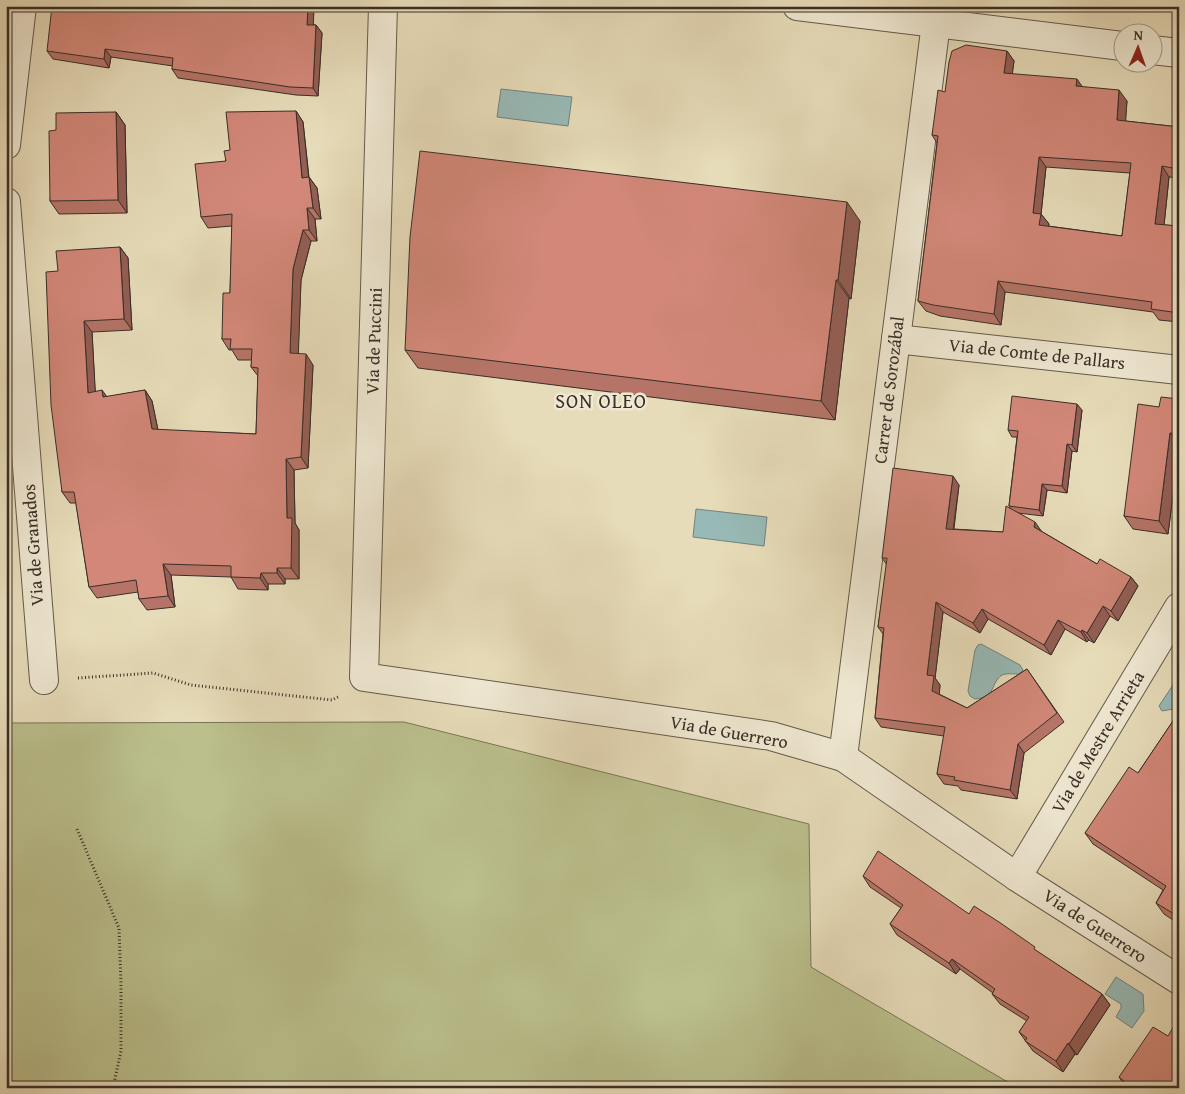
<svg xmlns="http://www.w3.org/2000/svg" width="1185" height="1094" font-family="'Gentium Book Plus',serif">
<rect width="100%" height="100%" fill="#e7dcb9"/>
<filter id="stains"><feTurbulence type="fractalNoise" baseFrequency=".004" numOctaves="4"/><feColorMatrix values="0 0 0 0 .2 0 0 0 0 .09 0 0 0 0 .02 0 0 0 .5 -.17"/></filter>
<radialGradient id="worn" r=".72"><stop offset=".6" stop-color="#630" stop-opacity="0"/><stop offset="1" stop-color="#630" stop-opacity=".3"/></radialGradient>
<polygon fill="#babf8c" stroke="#7a765a" points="404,722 809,824 811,967 1018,1088 6,1088 6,723"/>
<g fill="#98bab7" stroke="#72827e">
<polygon points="501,89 572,97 568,126 497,117"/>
<polygon points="696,509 767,517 764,546 693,537"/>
<path d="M 981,644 L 1020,665 L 1023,670 L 1019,674 C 1013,674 1006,673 1002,675 C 990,683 997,697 975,699 L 970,696 L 968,691 L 975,650 L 978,645 Z"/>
<polygon points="1179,676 1179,708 1162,711 1159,706"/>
<polygon points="1116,977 1143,994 1144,1011 1132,1028 1116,1017 1121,1008 1121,1004 1105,994"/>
</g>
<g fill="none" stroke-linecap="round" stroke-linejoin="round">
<defs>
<g id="street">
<polyline points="383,6 364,677 771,736 843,757 1017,877 1179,980"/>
<polyline points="797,6 1122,46"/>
<polyline points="1152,50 1179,53"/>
<polyline points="6,145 22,6"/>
<polyline points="6,202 44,680"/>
<polyline points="896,339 1179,370"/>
<polyline points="843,757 936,23"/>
<polyline points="1017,877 1179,607"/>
</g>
</defs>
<use href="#street" stroke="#655a4c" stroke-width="30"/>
<g stroke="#3a2e28" stroke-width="3" stroke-dasharray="1 2.5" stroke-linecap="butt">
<polyline points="78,678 153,673 191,685 332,700 338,697"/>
<polyline points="77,829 119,928 121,984 121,1051 113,1088"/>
</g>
<use href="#street" stroke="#efe8d2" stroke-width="28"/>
</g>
<g fill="#b57467" stroke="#3a2e28" fill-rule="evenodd">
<polygon points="314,7 313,25 316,25 322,33 318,96 296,95 178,78 172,69 173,66 111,57 109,68 53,59 47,51"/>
<path d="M 1007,51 L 1014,61 L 1012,74 L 1082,87 L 1127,101 L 1125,121 L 1179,127 L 1179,178 L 1169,177 L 1164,225 L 1179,226 L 1179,322 L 1159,320 L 1153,312 L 1005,292 L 1001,325 L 940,316 L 926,311 L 918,301 L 937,143 L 932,135 L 945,92 ZM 1046,167 L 1130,173 L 1122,236 L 1048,226 L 1049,224 L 1041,214 Z"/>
<polygon points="296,111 303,122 309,177 317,188 321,219 315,219 317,241 311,241 301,280 298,353 313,365 308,468 294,470 295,523 299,530 299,579 285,579 285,584 268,584 268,590 238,589 231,577 171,575 175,607 147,610 139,599 138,592 97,598 89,587 76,503 70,503 62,492 58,271 120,247 128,258 132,330 92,332 95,391 107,397 145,390 152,401 158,430 256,434 258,376 251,367 252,360 238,360 232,350 229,350 222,339 230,293 232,226 208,228 201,217 230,150"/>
<polygon points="116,112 125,125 127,213 59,214 50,201 56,130"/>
<polygon points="860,221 851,299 849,298 835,420 418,368 405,350"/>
<polygon points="1179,399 1179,448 1168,534 1133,529 1124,516 1159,407"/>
<polygon points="1082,410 1077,452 1072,451 1067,493 1047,490 1043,516 1018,513 1041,531 1097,564 1131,577 1138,586 1118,621 1110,616 1094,643 1089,640 1087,642 1065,629 1051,655 988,619 980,633 943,612 935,678 940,685 939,694 967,708 1027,669 1064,722 1024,753 1017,799 961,790 958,786 944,784 937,774 944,736 881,727 875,718 883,634 878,627 887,565 882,558 959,485 954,529 1003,532 1011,509 1009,506 1017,437 1012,437 1008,430"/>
<polygon points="1179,712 1179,924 1164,914 1156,903 1163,890 1093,844 1085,833 1138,773"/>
<polygon points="863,876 969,914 1038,952 1102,994 1110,1005 1077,1055 1075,1054 1063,1072 1033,1051 1019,1032 1027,1021 1000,1004 992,994 993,993 960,969 956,974 897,935 890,924 901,908 870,887"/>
<polygon points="1168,1036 1179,1088 1126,1088 1119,1077"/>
</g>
<g fill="#935e54" stroke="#3a2e28">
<polygon points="308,6 314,6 314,7 313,33 307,25"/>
<polygon points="316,25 322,33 318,96 313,88"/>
<polygon points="105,49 111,57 109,68 104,59"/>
<polygon points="1007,51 1014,61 1011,84 1004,73"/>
<polygon points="1077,79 1084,89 1076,86"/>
<polygon points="1119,90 1127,101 1125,131 1117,120"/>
<polygon points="296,111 303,122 310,190 302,178"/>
<polygon points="116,112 125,125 127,213 118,200"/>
<polygon points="1039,157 1046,167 1041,214 1049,224 1047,236 1039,225 1033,213"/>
<polygon points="1162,166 1169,177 1163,235 1155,224"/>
<polygon points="309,177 317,188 321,219 313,208"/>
<polygon points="847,202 860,221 851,299 838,280"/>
<polygon points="307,208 315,219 317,241 309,230"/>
<polygon points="303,230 311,241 301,280 298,364 290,353 293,269"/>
<polygon points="120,247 128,258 132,330 124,319"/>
<polygon points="836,280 849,298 835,420 821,401"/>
<polygon points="998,281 1005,292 1001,325 994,314"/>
<polygon points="84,321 92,332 96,404 88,393"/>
<polygon points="306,354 313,365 308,468 301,457"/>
<polygon points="102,390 110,401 103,397"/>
<polygon points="145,390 152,401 160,440 152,429"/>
<polygon points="1077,404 1082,410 1077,452 1072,445"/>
<polygon points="1170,433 1179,445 1179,448 1168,534 1159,521"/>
<polygon points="1067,444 1072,451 1067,493 1062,486"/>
<polygon points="286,459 294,470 295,523 299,530 299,579 291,568 287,518"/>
<polygon points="953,476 959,485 952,538 946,529"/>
<polygon points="1042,484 1047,490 1043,516 1039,510"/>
<polygon points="1035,522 1042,532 1034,527"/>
<polygon points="163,564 171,575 175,607 168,596"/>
<polygon points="277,568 285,579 285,584 277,573"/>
<polygon points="261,573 268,584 268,590 260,578"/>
<polygon points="1131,577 1138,586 1118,621 1111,611"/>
<polygon points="936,602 943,612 935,678 940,685 939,700 932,691 927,675"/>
<polygon points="1103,606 1110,616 1094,643 1087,633"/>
<polygon points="982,609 988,619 980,633 973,623"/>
<polygon points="1058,620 1065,629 1051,655 1044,645"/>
<polygon points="1082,630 1089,640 1087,642 1081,632"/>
<polygon points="1018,744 1024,753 1017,799 1010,790"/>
<polygon points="952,959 960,969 956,974 949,963"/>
<polygon points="1102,994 1110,1005 1077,1055 1069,1044"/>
<polygon points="1068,1043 1075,1054 1063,1072 1056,1061"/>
</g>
<g fill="#d28778" stroke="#3a2e28" fill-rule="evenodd">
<polygon points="52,6 308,6 307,25 316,25 313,88 290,87 172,69 173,58 105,49 104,59 47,51"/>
<path d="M 966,45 L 1007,51 L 1004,73 L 1077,79 L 1076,86 L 1119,90 L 1117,120 L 1179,127 L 1179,165 L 1178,169 L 1162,166 L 1155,224 L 1179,226 L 1179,313 L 1151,309 L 1152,302 L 998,281 L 994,314 L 933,305 L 918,301 L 938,136 L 932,135 L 938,90 L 945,92 L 949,62 L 952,51 ZM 1039,157 L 1131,163 L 1122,236 L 1039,225 L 1041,214 L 1033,213 Z"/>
<polygon points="296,111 302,178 309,177 313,208 307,208 309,230 303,230 293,269 290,353 306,354 301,457 286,459 287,518 292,518 291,568 277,568 277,573 261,573 260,578 231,577 231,566 163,564 168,596 139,599 136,580 89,587 74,492 62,492 51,405 46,272 58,271 56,251 120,247 124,319 84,321 88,393 102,390 103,397 145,390 152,429 256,434 258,368 251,367 252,349 230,349 231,339 222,339 223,293 230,293 232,214 201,217 195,164 226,161 224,151 230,150 226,112"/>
<polygon points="116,112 118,200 50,201 49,131 56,130 56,113"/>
<polygon points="420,151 847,202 838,280 836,280 821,401 405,350 410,237"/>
<polygon points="1012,396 1077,404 1072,445 1067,444 1062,486 1042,484 1039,510 1009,506 1018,431 1008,430"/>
<polygon points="1161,397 1179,399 1179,434 1170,433 1159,521 1124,516 1138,404 1159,407"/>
<polygon points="893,468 953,476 946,529 1003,532 1006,506 1035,522 1034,527 1097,564 1100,559 1131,577 1111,611 1103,606 1087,633 1082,630 1081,632 1058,620 1044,645 982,609 973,623 936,602 927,675 934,676 932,691 967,708 1027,669 1057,713 1018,744 1010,790 954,780 955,777 937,774 945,727 875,718 884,628 878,627 887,558 882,558"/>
<polygon points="1179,712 1179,917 1156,903 1166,886 1085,833 1129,767 1138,773"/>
<polygon points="878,851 969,914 974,906 999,922 1035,947 1034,949 1102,994 1069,1044 1068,1043 1056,1061 1025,1041 1027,1038 1019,1032 1029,1017 992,994 995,989 952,959 949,963 890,924 903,905 863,876"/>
<polygon points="1174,1026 1179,1029 1179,1080 1176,1084 1179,1085 1179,1088 1130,1088 1123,1083 1124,1081 1119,1077 1153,1027 1168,1036"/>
</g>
<g text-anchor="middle" stroke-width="5" stroke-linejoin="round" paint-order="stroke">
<g font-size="18" fill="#3a2e28" stroke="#efe8d2">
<text transform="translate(374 341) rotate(-88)" y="6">Via de Puccini</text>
<text transform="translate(1037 354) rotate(6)" y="6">Via de Comte de Pallars</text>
<text transform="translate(889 390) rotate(-83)" y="6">Carrer de Sorozábal</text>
<text transform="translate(33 545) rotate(-94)" y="6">Via de Granados</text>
<text transform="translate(729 732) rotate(10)" y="6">Via de Guerrero</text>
<text transform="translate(1098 742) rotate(-59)" y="6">Via de Mestre Arrieta</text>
<text transform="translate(1095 926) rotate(33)" y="6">Via de Guerrero</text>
</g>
<g font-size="20" letter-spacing="1" fill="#3a2e28" stroke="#efe8d2">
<text x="601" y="408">SON OLEO</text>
</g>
</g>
<rect width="1185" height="1094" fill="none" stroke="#e7dcb9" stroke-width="25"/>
<rect x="8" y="8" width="1170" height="1079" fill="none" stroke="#3a2e28" stroke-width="2.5"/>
<rect x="12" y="12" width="1160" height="1069" fill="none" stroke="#3a2e28"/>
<g transform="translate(1138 48) rotate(2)"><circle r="24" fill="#efe8d2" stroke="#a79e8e"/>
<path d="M0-4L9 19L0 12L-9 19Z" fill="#8f2418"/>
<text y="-8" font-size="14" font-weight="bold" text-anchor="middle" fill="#3a2e28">N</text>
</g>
<rect width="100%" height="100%" filter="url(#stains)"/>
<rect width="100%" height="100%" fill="url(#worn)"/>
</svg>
